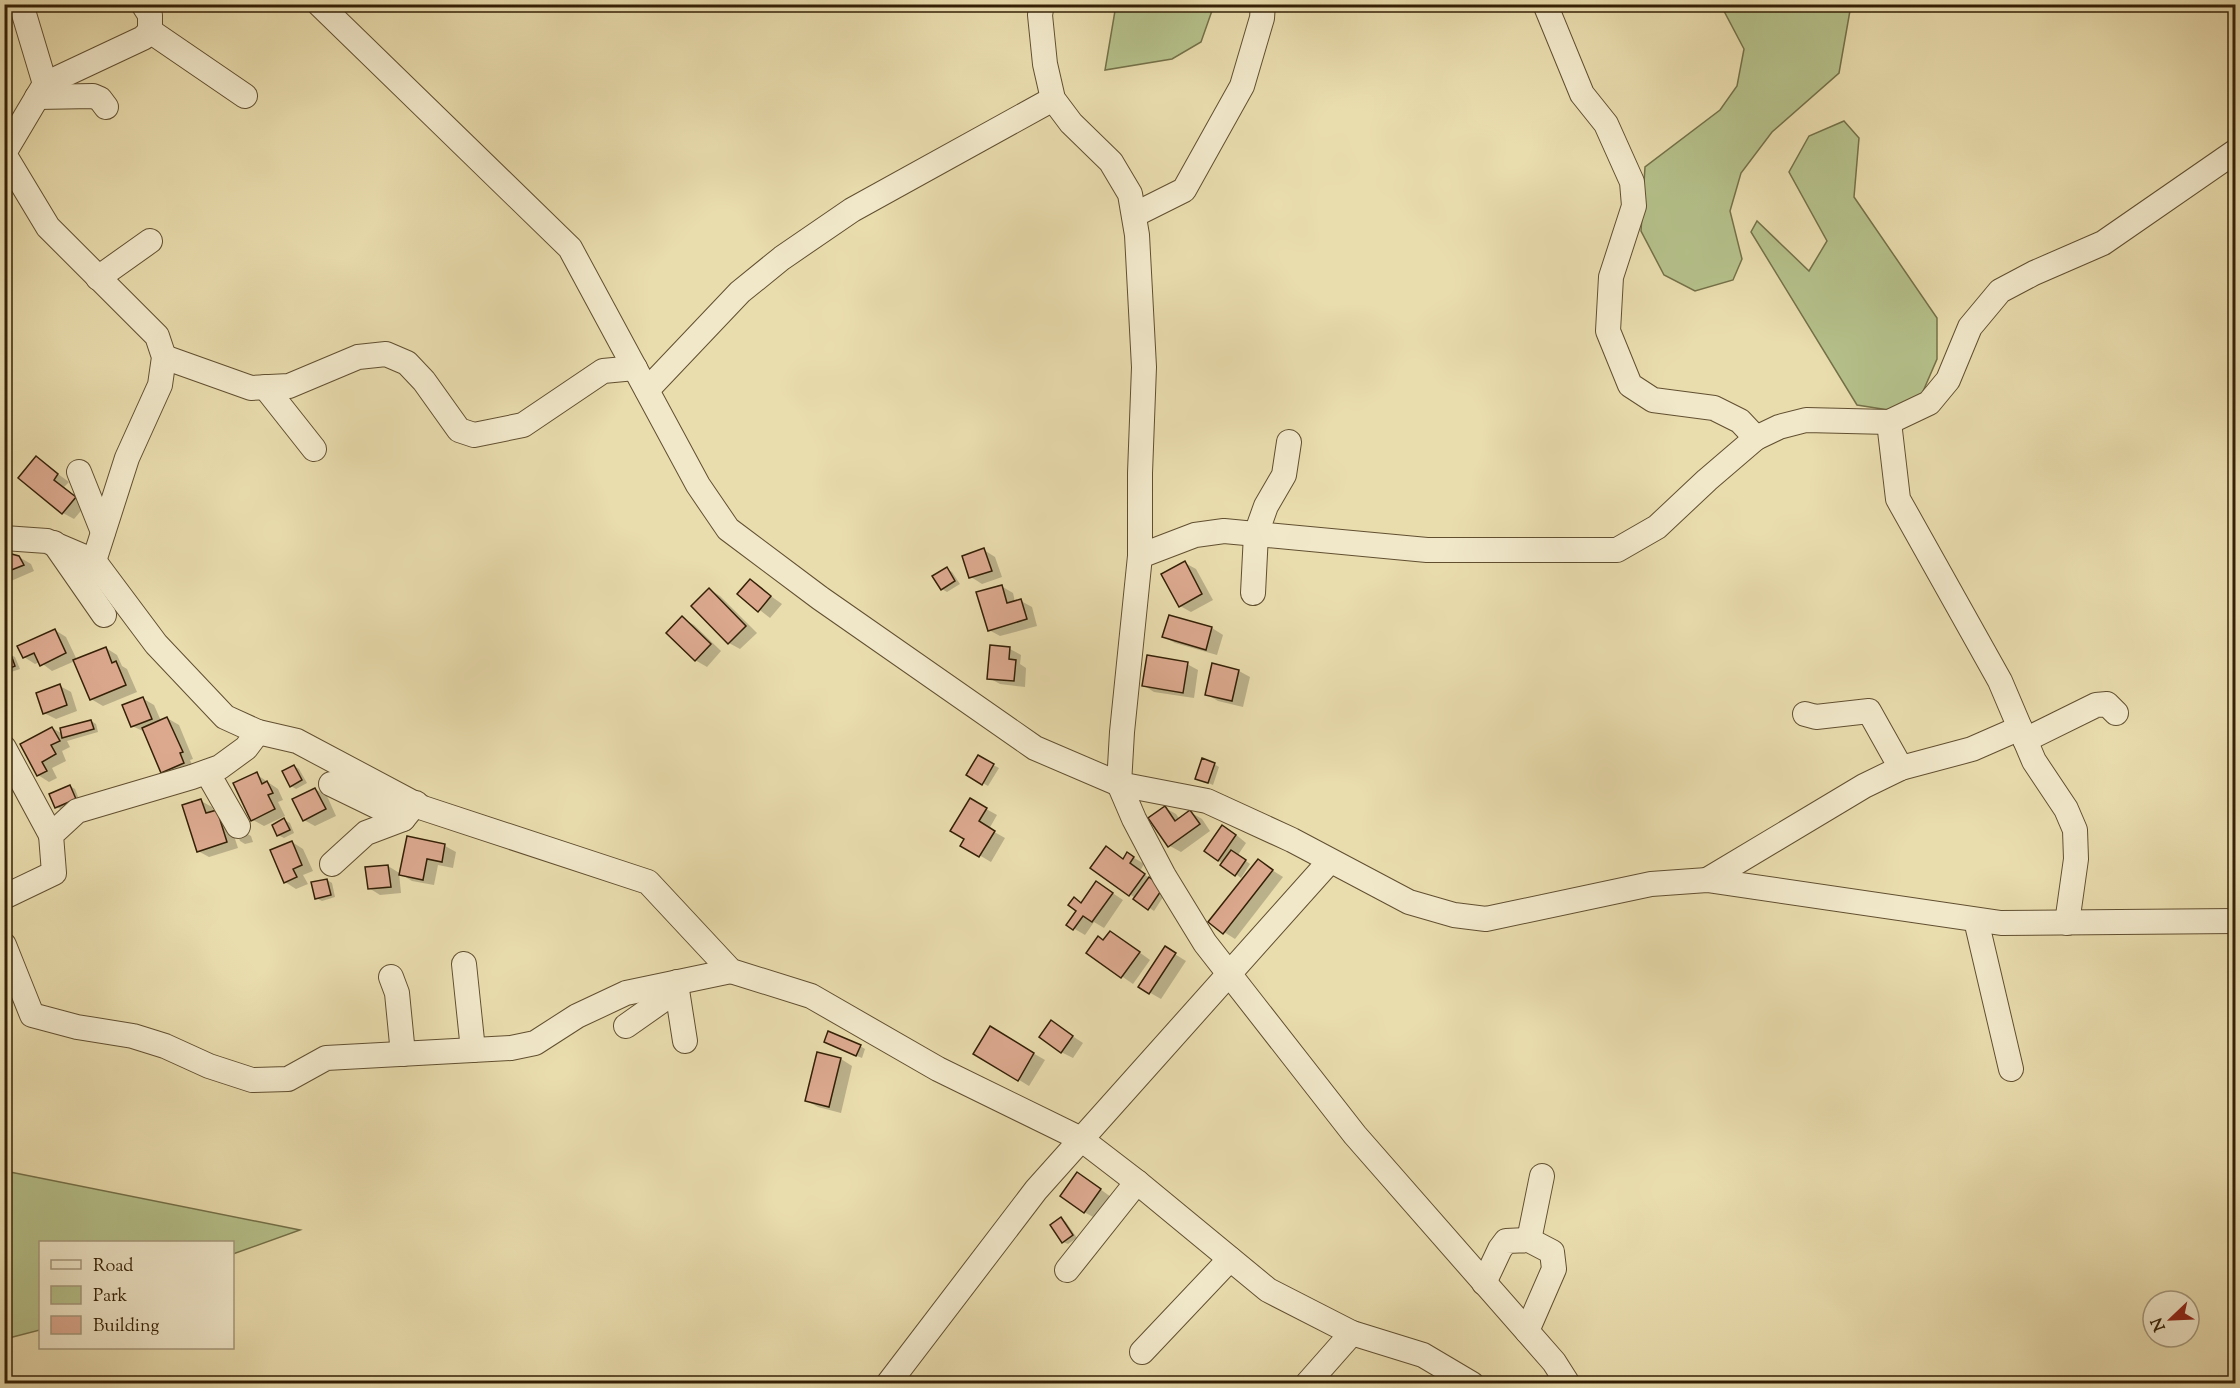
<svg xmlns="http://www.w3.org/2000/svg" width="2240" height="1388" font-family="'Sorts Mill Goudy',serif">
<rect width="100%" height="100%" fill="#e9dcad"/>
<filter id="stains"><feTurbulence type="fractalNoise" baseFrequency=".00333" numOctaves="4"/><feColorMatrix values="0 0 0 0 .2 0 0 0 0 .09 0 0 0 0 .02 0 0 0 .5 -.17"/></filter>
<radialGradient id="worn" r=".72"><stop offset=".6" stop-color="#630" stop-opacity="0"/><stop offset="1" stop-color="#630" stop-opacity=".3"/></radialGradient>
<g fill="#b5c08a" stroke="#747048" stroke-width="1.5">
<polygon points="1116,5 1116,4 1214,5 1201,42 1172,59 1105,70"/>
<polygon points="1729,5 1851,5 1839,73 1772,132 1741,173 1730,211 1742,259 1733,280 1695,291 1664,275 1641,231 1645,167 1720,110 1737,86 1744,49 1724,11"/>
<polygon points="1844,121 1859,138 1854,197 1937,318 1937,359 1921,396 1895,411 1857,405 1751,232 1757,221 1809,271 1827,241 1789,172 1809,136"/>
<polygon points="5,1171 300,1230 233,1254 232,1242 40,1242 40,1330 5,1339"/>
</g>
<g fill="#0003">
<polygon points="36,458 69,482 64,487 86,505 74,519 63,513 20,478"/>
<polygon points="984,550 995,557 1002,577 982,584 971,577"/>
<polygon points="4,554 19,557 31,564 34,571 4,584"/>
<polygon points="1185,563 1196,569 1213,600 1191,612 1180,606"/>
<polygon points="947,569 952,572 960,584 947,592 942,589 934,577"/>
<polygon points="750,581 782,604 770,618 739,594"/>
<polygon points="1001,586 1013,593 1015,602 1021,601 1032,607 1037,626 1000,636 989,630"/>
<polygon points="709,589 720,596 757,633 740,649 729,643"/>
<polygon points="682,618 694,625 721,651 707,667 695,660"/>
<polygon points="1212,628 1223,635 1217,655 1175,643 1164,637"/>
<polygon points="55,630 66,637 77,660 106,648 117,655 122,666 127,669 137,692 103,706 91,699 75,661 52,671 40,662 35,664 24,657"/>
<polygon points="1010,649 1021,655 1020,664 1026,668 1025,687 1000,684 989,678"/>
<polygon points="9,654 15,657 20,669 11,672 4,666 4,656"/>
<polygon points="1187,664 1198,670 1194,698 1154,692 1143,685"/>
<polygon points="1239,671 1250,677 1243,707 1218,701 1206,694"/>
<polygon points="60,686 71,692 77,711 56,719 44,713"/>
<polygon points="142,698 154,705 161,721 167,718 179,725 193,759 190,760 194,769 173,778 162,771 145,732 132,726"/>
<polygon points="91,721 96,724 98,732 67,741 70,747 62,751 66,761 52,768 57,778 49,782 38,775 22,744 52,728 63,734"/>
<polygon points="978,757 999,768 988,786 968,774"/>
<polygon points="1214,764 1219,767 1213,785 1197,778"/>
<polygon points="294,766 299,769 307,783 296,789 291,786"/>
<polygon points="256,774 278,789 283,800 278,802 285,816 264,826 253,820"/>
<polygon points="70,786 75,789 80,802 62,810 57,807"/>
<polygon points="315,789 327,796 336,816 315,826 304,820"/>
<polygon points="970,800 997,815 989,829 1005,838 991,862 962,845 966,839"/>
<polygon points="201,801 212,807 214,812 228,818 238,848 209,857 198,851"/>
<polygon points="1165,808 1176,814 1180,820 1190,812 1202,819 1210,831 1181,852 1170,846"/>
<polygon points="284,820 290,823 294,833 284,838 278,835"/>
<polygon points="246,833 251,836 253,842 245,844 240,841 238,836"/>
<polygon points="1234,833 1246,843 1238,855 1250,864 1241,878 1206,851"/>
<polygon points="408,838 445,846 456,852 453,868 438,865 434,885 412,881 399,873 401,893 380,895 369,888 388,866 401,874"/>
<polygon points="292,842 303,849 313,871 303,875 308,884 296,889 285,882"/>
<polygon points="1128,854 1144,864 1140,871 1167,891 1154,911 1092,868 1117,855 1124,860"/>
<polygon points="1258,861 1283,877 1235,939 1224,932"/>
<polygon points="327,880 332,883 335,897 322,901 316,898"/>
<polygon points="1108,890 1123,900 1104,928 1094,922 1085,935 1068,925 1082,904"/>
<polygon points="1121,939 1150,960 1133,984 1088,953 1104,942"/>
<polygon points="1165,948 1186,961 1161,999 1140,987"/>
<polygon points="1051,1022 1083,1043 1073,1058 1061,1052"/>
<polygon points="990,1028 1045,1060 1029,1086 975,1053"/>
<polygon points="830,1045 860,1046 865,1049 862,1058"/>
<polygon points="819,1054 841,1059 852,1066 841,1113 818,1107 807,1101"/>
<polygon points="1089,1181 1111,1197 1095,1218 1084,1212"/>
<polygon points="1061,1219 1066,1222 1077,1238 1068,1244 1063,1242"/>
</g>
<g fill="#dca98f" stroke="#342006" stroke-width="1.5">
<polygon points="36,456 58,474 54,480 76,497 62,514 18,478"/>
<polygon points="984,548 992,571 969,578 962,556"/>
<polygon points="4,552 19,556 24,565 4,573"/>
<polygon points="1185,561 1202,594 1179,607 1161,574"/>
<polygon points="947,567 955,581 941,590 932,576"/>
<polygon points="750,579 771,596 758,612 737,594"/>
<polygon points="1002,585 1007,603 1021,599 1027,619 988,631 976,592"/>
<polygon points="709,588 746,626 728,644 691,606"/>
<polygon points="1169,615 1212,627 1206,650 1162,637"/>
<polygon points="682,616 711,644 695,661 666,633"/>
<polygon points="55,629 66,653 40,666 34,653 23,658 17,646"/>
<polygon points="990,645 1010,647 1009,659 1016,660 1014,681 987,679"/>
<polygon points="106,647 112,663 116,661 126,685 90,700 73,660"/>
<polygon points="10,652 15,666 5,670 4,654"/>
<polygon points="1147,655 1188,662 1183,693 1142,686"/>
<polygon points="1212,663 1239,670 1232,701 1205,695"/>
<polygon points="60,684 67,705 43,714 36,693"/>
<polygon points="143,697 152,719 131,727 122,705"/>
<polygon points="167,717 183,752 180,753 184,763 161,773 142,728"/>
<polygon points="91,720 94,729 62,738 60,728"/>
<polygon points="52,727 60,741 51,745 56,754 42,762 47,771 37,776 20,744"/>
<polygon points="978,755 994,764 982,785 966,775"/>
<polygon points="1202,758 1215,763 1208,783 1195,779"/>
<polygon points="294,765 302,780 290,787 282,771"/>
<polygon points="257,772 262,784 267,781 273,793 268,795 275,809 251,821 233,783"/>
<polygon points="70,785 76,799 55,808 49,794"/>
<polygon points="315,788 326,809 303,821 292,799"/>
<polygon points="970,798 987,808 979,821 995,831 979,857 960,846 964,839 950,831"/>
<polygon points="201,799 206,813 217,810 227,842 197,852 182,805"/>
<polygon points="1165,806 1175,821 1190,810 1200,824 1168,847 1148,818"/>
<polygon points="284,818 290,830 277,836 272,825"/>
<polygon points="1222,825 1236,835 1218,861 1204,851"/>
<polygon points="407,836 445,844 442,862 427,859 423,880 399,875"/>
<polygon points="292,841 302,865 293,869 297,877 284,883 270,850"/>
<polygon points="1106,846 1123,859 1127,852 1134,857 1130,863 1145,874 1129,896 1090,868"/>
<polygon points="1231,850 1246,860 1235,876 1220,865"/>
<polygon points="1258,859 1273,870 1223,934 1208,922"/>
<polygon points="388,865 391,887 368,889 365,867"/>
<polygon points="1149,877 1163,888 1148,910 1133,899"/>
<polygon points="327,879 331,895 315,899 311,882"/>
<polygon points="1096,881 1113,893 1092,922 1083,916 1073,930 1066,925 1076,911 1068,905 1074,897 1081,903"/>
<polygon points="1110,931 1140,952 1121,978 1086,953 1098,936 1103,940"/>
<polygon points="1165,946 1176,953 1149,994 1138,987"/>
<polygon points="1051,1020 1073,1036 1061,1053 1039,1037"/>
<polygon points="990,1026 1034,1053 1018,1081 973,1054"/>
<polygon points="828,1031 861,1045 856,1056 824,1042"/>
<polygon points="817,1052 841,1058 829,1107 805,1101"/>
<polygon points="1077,1172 1101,1189 1084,1213 1060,1196"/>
<polygon points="1061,1217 1073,1235 1062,1243 1050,1225"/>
</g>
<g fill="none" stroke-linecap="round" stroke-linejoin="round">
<defs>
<g id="minor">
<polyline points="319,4 570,248 698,485 728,529 820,598 1035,748 1119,784 1207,801 1292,840 1409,902 1454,915 1486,919 1651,884 1707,880 2001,923 2236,921"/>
<polyline points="1042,4 1040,15 1045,64 1053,99 1071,123 1111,162 1130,194 1137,235 1144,367 1140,473 1140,556 1122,732 1119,784 1134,819 1164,876 1205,943 1355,1135 1554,1362 1568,1384"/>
<polyline points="1545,4 1582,94 1606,124 1632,182 1634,206 1611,277 1608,331 1630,385 1653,400 1714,408 1740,421 1756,438"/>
<polyline points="150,31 245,96"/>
<polyline points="45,84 143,38 150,31 150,15 143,4"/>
<polyline points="37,97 93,96 100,99 106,107"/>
<polyline points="4,153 45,84 21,4"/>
<polyline points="4,154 48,227 157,336 164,357 160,385 127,458 94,561"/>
<polyline points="1134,215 1184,190 1242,86 1262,18 1263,4"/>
<polyline points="98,278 150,241"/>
<polyline points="164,357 251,388 289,386 358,357 386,354 407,363 424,381 459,430 474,435 523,425 603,371 635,368"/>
<polyline points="265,387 314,449"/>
<polyline points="647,390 740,292 782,258 852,210 1053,99"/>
<polyline points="1889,422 1898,499 2000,681 2034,761 2066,809 2075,830 2076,859 2067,923"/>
<polyline points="79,472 103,532"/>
<polyline points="4,538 47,541 94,561 156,644 225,717 258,732 297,741 423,808 648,882 731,971 811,996 938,1069 1081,1139 1137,1182 1268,1290 1352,1333 1423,1355 1472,1384"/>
<polyline points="54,543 104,615"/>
<polyline points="1140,556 1195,535 1224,531 1427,550 1617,550 1657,527 1707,480 1756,438 1779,427 1806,420 1889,422 1929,403 1948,380 1970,327 2000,291 2034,273 2103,243 2236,151"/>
<polyline points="1253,593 1256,534 1266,506 1284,475 1289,442"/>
<polyline points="1805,714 1816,717 1869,711 1901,768"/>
<polyline points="2025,740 2096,705 2107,704 2116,713"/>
<polyline points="4,748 51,835"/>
<polyline points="207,772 238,826"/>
<polyline points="331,784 403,819"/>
<polyline points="332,864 366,833 403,819 416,803"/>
<polyline points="1707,880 1864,786 1901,768 1972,749 2020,728"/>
<polyline points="4,897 54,873 51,835 77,811 192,777 220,767 246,748 258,732"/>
<polyline points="1976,920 2011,1069"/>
<polyline points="4,945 32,1015 77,1027 133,1036 165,1046 209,1066 252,1080 288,1079 326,1058 511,1048 535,1043 577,1016 626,993 731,971"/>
<polyline points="464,964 473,1050"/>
<polyline points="391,977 397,993 403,1054"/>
<polyline points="677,990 685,1041"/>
<polyline points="626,1026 677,990 677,982"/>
<polyline points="1529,1240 1542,1176"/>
<polyline points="1067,1270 1137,1182"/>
<polyline points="1484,1283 1500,1249 1506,1241 1529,1240 1552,1252 1554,1269 1527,1331"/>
<polyline points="1142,1352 1230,1259"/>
<polyline points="888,1384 1036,1190 1329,862"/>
<polyline points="1307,1384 1352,1333"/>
</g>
</defs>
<use href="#minor" stroke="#614f30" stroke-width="26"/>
<use href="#minor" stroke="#f1e8ca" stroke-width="24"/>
</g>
<rect width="2240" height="1388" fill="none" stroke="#e9dcad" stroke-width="24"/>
<rect x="6" y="6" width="2228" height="1376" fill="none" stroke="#342006" stroke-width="3"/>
<rect x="12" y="12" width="2216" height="1364" fill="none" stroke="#342006" stroke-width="1.5"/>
<rect x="39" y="1241" width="195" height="108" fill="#f1e8ca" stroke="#a5987c" stroke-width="1.5"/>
<rect x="51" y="1260" width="30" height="9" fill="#f1e8ca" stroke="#a5987c" stroke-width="1.5"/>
<text x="93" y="1271" font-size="18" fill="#342006">Road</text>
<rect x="51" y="1286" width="30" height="18" fill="#b5c08a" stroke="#a5987c" stroke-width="1.5"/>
<text x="93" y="1301" font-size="18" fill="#342006">Park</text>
<rect x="51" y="1316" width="30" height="18" fill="#dca98f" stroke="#a5987c" stroke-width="1.5"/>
<text x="93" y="1331" font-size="18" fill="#342006">Building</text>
<g transform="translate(2171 1319) rotate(247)"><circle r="28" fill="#f1e8ca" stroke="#a5987c" stroke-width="1.5"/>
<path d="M0-4.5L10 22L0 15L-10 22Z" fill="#8f2418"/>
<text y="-9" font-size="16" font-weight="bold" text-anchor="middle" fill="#342006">N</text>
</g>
<rect width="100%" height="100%" filter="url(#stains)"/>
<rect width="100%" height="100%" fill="url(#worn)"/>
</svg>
